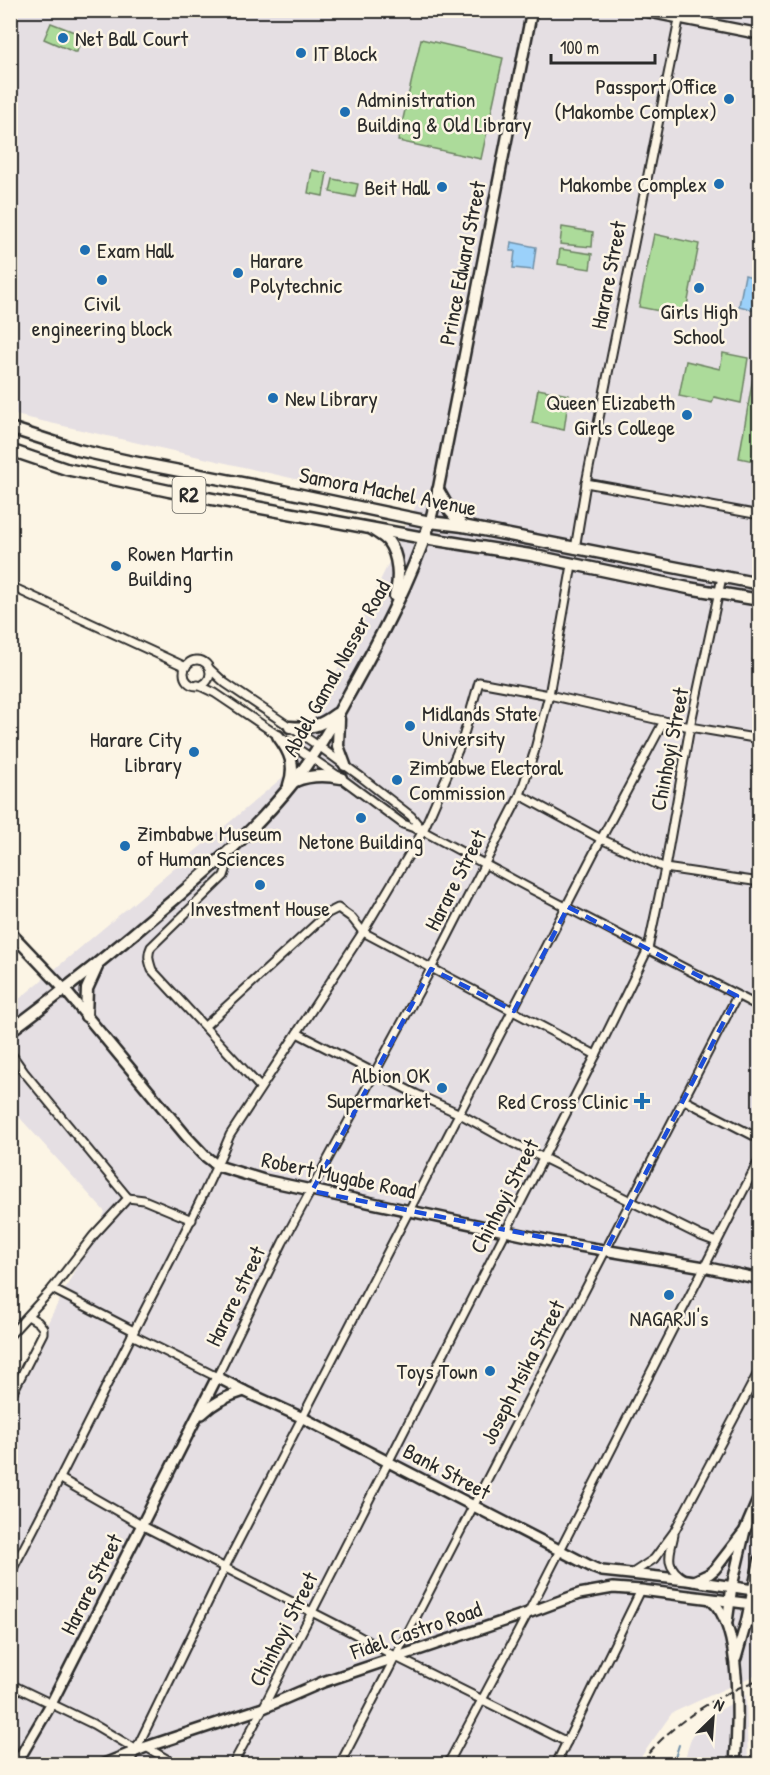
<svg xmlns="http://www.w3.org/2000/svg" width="770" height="1775" font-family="'Patrick Hand',sans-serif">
<rect width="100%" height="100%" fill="#fcf5e5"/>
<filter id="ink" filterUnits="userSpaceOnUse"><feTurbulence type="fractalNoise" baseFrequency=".0167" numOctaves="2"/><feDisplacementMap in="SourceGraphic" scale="12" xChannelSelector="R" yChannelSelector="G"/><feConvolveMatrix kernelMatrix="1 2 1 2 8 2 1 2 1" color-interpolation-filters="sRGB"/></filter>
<g filter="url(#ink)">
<g fill="#e5dfe3">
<polygon points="11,11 759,11 759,1673 672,1713 636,1764 11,1764 11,1394 105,1212 11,1108 11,1006 289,772 419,499 405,504 11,414"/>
<polygon points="746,1695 748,1764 683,1764 691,1739 701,1721"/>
</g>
<g fill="#acdb9a" stroke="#6c8362" stroke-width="1.5">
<polygon points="51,23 82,35 77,52 74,52 44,39"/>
<polygon points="421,39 503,58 481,159 398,141"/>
<polygon points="312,170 327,173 323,196 308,193"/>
<polygon points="333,179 358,184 355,197 330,192"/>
<polygon points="562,227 593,232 592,247 560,244"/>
<polygon points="654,234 699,244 685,316 639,307"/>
<polygon points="560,249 592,254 590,269 558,264"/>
<polygon points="723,353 748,358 741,403 714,397 712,403 679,396 686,361 720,369"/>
<polygon points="756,360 760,360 759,462 739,458"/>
<polygon points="538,389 569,395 564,430 532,423"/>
</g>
<g fill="#9bd1fa" stroke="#6e8fa7" stroke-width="1.5">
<polygon points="511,242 536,247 533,270 513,268 515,251 510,251"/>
<polygon points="745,275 759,279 754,310 739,306"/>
</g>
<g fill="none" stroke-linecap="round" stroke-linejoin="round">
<polyline stroke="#6e8fa7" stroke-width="2" points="673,1764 679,1745"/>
<defs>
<g id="minor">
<polyline points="586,483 760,515"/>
<polyline points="575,549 586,483 681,10"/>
<polyline points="10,586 186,667"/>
<circle cx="197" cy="673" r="13"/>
<polyline points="211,670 225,683 320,747 361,777 411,816 423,831"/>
<polyline points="198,685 215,693 341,778 403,824 423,831 527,887 760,1007"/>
<polyline points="755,739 760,709"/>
<polyline points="520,795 601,839 665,868 760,882"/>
<path d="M 223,857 L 226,870 L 224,876 L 151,947 C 147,955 149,961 152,970 L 260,1087"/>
<polyline points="205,1026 328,913 338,908 352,918 363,932 596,1055"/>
<polyline points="297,1033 416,1094 460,1114 503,1138 701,1236 717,1242"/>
<polyline points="10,1052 24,1072 128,1198"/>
<polyline points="684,1100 760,1139"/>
<polyline points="52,1289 134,1331"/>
<polyline points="10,1335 52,1289 94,1235 128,1198 144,1200 192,1220"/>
<polyline points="132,1335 217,1377 283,1242 431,969 520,795 534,753 549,695 572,565"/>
<polyline points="10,1398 43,1333 43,1328 38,1322 28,1316"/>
<polyline points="61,1479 143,1526 355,1634 396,1657 567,1742"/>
<path d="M 674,1535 C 669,1555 664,1567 685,1579"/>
<path d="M 10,1574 C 53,1494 93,1412 134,1331 C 167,1266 202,1202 230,1135 L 363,932 L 423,831 L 462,741 L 479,682 L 549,695 L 690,727 L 760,739"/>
<polyline points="631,1574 654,1559 674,1532 760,1369"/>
<polyline points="10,1684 93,1724 137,1750"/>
<polyline points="146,1747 175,1764"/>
<polyline points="129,1764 225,1567 601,839 664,721"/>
<polyline points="233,1764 263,1708 506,1231 596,1055 648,949 665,868 690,727 722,577"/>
<polyline points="340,1764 737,996"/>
<polyline points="448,1764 528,1613 760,1158"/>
<polyline points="556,1764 641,1590"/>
</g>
<g id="major">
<polyline points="639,10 760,34"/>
<polyline points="430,522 438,490 532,10"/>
<polyline points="10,932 65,990 187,1137 205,1156 218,1166 264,1180 556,1242 704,1267 760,1279"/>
<path d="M 202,1414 C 214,1402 227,1396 244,1391"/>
<polyline points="694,1581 709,1574 715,1569 743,1533"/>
<path d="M 711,1600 C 743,1626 738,1725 735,1764"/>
<polyline points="727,1622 732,1586 745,1530 760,1495"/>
<polyline points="746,1623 760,1614"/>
<polyline points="736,1658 746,1623 760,1558"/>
<polyline points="16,1764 51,1704 217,1377 244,1391 303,1418 594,1568 602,1571 687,1580 760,1591"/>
<polyline points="104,1764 146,1747 263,1708 323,1682 528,1613 579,1594 613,1588 641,1590 760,1605"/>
</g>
<g id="highway">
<polyline points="10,428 78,450 128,461 278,490 430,522 463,526 760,584"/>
<polyline points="10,450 66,469 169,491 424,538 530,555 688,588 760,600"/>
<polyline points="438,490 450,511 463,526"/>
<path d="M 372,529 C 377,533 384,536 388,541 C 399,556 400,579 395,596"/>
<polyline points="339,719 338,746 345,765"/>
<path d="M 290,727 C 310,729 320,726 336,714"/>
<path d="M 278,736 C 290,752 296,765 289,785"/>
<path d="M 295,781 C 310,775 325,775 341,778"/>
<polyline points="86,1016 87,989 97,967"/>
<path d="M 10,1031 C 65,990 118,948 170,903 C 215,865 259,826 296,779 C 317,752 333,724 349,694 C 380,639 410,582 430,522"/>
</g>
</defs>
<use href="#minor" stroke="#2b2b2b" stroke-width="11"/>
<use href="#major" stroke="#2b2b2b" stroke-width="14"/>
<use href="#highway" stroke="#2b2b2b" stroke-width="15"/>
<use href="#minor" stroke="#fcf5e5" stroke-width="7"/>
<use href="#major" stroke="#fcf5e5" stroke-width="9"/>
<use href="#highway" stroke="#fcf5e5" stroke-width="10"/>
<path stroke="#2b2b2b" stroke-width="2" stroke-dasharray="9 4.5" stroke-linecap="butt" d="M 640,1764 C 670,1724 713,1697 760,1679"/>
</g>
</g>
<path fill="none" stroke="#1d4ed8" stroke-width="4.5" stroke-dasharray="12 8" stroke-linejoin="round" d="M 568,907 L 737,996 L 606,1250 L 312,1191 L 431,969 L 514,1011 Z"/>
<g fill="#1f6fb2" stroke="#fcf5e5" stroke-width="2">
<circle cx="63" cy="38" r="6"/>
<circle cx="301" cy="53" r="6"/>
<circle cx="729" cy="99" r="6"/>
<circle cx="345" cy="112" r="6"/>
<circle cx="719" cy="184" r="6"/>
<circle cx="442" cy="187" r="6"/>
<circle cx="85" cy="250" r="6"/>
<circle cx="238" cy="273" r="6"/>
<circle cx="102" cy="280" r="6"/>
<circle cx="699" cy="288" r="6"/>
<circle cx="273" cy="398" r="6"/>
<circle cx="687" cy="415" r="6"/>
<circle cx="116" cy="566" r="6"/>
<circle cx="410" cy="726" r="6"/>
<circle cx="194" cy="752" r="6"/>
<circle cx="397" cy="780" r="6"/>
<circle cx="361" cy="818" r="6"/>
<circle cx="125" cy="846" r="6"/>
<circle cx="260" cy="885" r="6"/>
<circle cx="442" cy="1088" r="6"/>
<path d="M639 1092h6v6h6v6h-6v6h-6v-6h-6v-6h6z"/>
<circle cx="669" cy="1295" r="6"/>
<circle cx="490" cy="1371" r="6"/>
</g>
<g text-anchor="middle" stroke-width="5" stroke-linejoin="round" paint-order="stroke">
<rect fill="#fcf5e5" stroke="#6a6863" stroke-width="1.5" x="172.5" y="477" width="33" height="36" rx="4.5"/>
<g font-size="21" font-weight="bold" fill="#2b2b2b">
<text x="189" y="502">R2</text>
</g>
<g font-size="22" fill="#2b2b2b" stroke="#fcf5e5" text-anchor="start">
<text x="75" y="46">Net Ball Court</text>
<text x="313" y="61">IT Block</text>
<text x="717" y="94" text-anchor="end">Passport Office<tspan x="717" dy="25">(Makombe Complex)</tspan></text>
<text x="357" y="107">Administration<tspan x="357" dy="25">Building &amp; Old Library</tspan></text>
<text x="707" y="192" text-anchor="end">Makombe Complex</text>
<text x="430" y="195" text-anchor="end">Beit Hall</text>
<text x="97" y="258">Exam Hall</text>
<text x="250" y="268">Harare<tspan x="250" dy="25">Polytechnic</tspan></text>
<text x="102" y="311" text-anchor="middle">Civil<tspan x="102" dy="25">engineering block</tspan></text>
<text x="699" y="319" text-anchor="middle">Girls High<tspan x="699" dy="25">School</tspan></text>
<text x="285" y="406">New Library</text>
<text x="675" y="410" text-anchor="end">Queen Elizabeth<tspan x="675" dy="25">Girls College</tspan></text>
<text x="128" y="561">Rowen Martin<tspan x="128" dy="25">Building</tspan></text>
<text x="422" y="721">Midlands State<tspan x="422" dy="25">University</tspan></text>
<text x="182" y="747" text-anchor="end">Harare City<tspan x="182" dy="25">Library</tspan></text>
<text x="409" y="775">Zimbabwe Electoral<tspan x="409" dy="25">Commission</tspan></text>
<text x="137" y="841">Zimbabwe Museum<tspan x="137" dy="25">of Human Sciences</tspan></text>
<text x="361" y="849" text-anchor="middle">Netone Building</text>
<text x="260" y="916" text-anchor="middle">Investment House</text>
<text x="430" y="1083" text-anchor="end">Albion OK<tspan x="430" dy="25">Supermarket</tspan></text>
<text x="628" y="1109" text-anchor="end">Red Cross Clinic</text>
<text x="669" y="1326" text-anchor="middle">NAGARJI's</text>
<text x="478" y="1379" text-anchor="end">Toys Town</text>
</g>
<g font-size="22" fill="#2b2b2b" stroke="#fcf5e5">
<text transform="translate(462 263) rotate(-79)" y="8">Prince Edward Street</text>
<text transform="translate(608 275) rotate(-79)" y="8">Harare Street</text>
<text transform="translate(388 491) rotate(11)" y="8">Samora Machel Avenue</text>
<text transform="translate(336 668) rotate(-61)" y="8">Abdel Gamal Nasser Road</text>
<text transform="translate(669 749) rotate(-79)" y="8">Chinhoyi Street</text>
<text transform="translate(455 880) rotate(-63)" y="8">Harare Street</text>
<text transform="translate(339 1175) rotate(12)" y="8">Robert Mugabe Road</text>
<text transform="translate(504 1196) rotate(-63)" y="8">Chinhoyi Street</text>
<text transform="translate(235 1296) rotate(-64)" y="8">Harare street</text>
<text transform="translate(522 1372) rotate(-63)" y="8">Joseph Msika Street</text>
<text transform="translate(447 1471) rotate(28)" y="8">Bank Street</text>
<text transform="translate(91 1584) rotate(-63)" y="8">Harare Street</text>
<text transform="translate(283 1629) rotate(-63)" y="8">Chinhoyi Street</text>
<text transform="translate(416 1630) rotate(-19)" y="8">Fidel Castro Road</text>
</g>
</g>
<rect width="770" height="1775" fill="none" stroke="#fcf5e5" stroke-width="36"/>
<rect x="18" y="18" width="734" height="1739" fill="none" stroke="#2b2b2b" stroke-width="2" filter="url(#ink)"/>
<g transform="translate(713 1718) rotate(25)" stroke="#fcf5e5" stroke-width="4.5" paint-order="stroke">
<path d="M0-4.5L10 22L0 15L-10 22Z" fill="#2b2b2b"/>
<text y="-9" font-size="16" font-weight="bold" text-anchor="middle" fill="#2b2b2b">N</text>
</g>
<path d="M551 54v9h104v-9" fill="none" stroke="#2b2b2b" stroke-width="3"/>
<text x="560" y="54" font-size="18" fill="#2b2b2b" stroke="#fcf5e5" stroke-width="4.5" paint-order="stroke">100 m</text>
</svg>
